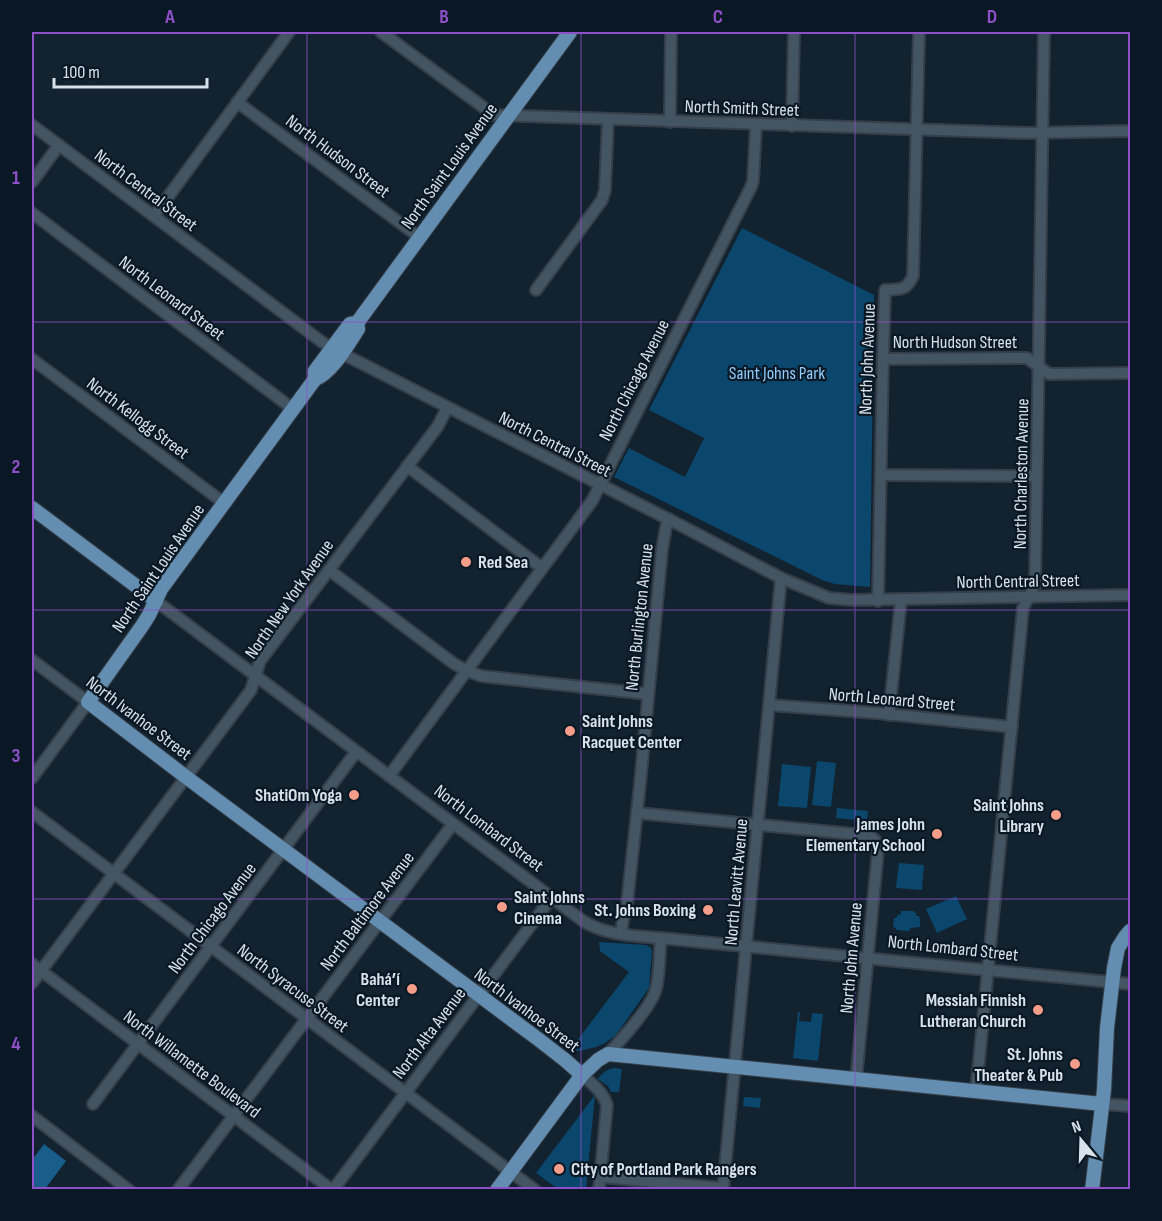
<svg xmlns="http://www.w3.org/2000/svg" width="1162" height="1221" font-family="'Sofia Sans Condensed',sans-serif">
<rect width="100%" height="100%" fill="#12222e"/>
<g fill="#0b466c">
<polygon points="742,228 874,295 870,587 835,584 822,580 614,477 629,448 685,477 704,438 649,410"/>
<polygon points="817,761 836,763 831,807 812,805"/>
<polygon points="782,764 811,767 807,808 778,806"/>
<polygon points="837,808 868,811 867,821 836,818"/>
<polygon points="899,863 924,865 922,890 896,888"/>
<polygon points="956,896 967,919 937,933 926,909"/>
<polygon points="901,911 913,911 916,913 916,916 919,916 920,920 920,927 911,928 909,931 896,930 896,928 893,927 894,918 896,918 898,915 901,914"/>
<polygon points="599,942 646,945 651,948 652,951 649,988 616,1035 605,1043 596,1047 579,1051 570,1050 629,972 600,951"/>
<polygon points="798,1012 800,1012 799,1021 811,1022 812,1013 823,1014 818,1061 793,1058"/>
<path d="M 615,1068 L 622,1069 L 619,1092 L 611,1092 L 608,1086 L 598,1079 C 603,1072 607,1069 615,1068 Z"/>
<polygon points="595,1095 586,1189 558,1189 536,1173"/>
<polygon points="744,1097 761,1098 760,1108 743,1106"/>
</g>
<polygon fill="#195d8a" points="44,1144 66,1161 45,1189 32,1189 32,1160"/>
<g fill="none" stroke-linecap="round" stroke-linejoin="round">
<defs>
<g id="minor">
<polyline points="381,32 494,115 1027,133 1130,131"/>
<polyline points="237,102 419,237"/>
<polyline points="670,122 671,32"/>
<polyline points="32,125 322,342 341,353 680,525 781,578 829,598 852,600 1130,595"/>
<polyline points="792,126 794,32"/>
<polyline points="32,182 59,145"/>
<polyline points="32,213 293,409"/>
<polyline points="154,216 289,32"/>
<polyline points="536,290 602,200 605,190 608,120"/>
<polyline points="32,359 224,503"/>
<polyline points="883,359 1027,358 1049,374 1130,373"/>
<polyline points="407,466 542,568"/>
<polyline points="881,475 1037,476"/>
<polyline points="329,570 453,663 465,670 481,676 648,694"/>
<path d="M 156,601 L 583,921 C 608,937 642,936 671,939 L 1130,984"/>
<path d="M 878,601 L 883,359 L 885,290 C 901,289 906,291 913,276 L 919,32"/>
<polyline points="32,660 88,702 32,778"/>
<polyline points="769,705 877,713 1012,727"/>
<polyline points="889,715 901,600"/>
<polyline points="389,776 592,501 751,187 753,181 756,125"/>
<polyline points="32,812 535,1190"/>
<polyline points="637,813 864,835 870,836 875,840 878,850 856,1080"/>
<polyline points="621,934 623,919 626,913 640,784 662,550 666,527 669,519"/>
<polyline points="32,964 332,1190"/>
<polyline points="32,983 251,690 260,661 438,426 447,408"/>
<path d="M 608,1054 C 621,1040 652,1006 656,989 C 660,973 659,955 661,938"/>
<path d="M 582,1075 C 592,1084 603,1092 607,1105 L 599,1190"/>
<polyline points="976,1092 1023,608 1035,585 1044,32"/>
<polyline points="93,1104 356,752"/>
<polyline points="1102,1104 1130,1106"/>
<polyline points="32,1116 129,1190"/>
<polyline points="601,1177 723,1188"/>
<polyline points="178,1190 453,824"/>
<polyline points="333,1190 552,897"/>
<polyline points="723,1190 781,578"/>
</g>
<g id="major">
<path d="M 357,323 L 358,329 C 348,344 332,373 315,379 L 161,589 L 149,615 L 142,626 L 88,702 L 186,777 L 538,1039 L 565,1060 L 582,1075"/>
<polyline points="315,379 315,371 350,324 357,323 570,32"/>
<polyline points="32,508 156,601"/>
<polyline points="497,1190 582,1075 598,1060 608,1054 1102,1104"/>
<polyline points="1092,1190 1104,1090 1107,1028 1114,968 1118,948 1125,937 1130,931"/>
</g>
</defs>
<use href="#minor" stroke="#353f49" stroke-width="14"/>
<use href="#major" stroke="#353f49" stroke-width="16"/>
<use href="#minor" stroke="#435462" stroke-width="10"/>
<use href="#major" stroke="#638eb1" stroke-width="14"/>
</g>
<path fill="none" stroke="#8e50c8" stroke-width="1.5" stroke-opacity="0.55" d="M 307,32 L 307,1190M 581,32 L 581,1190M 855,32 L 855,1190M 32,322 L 1130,322M 32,610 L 1130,610M 32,899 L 1130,899"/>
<g fill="#f49e8a" stroke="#091824" stroke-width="2">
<circle cx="466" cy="562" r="6"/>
<circle cx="570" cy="731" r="6"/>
<circle cx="354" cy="795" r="6"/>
<circle cx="1056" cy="815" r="6"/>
<circle cx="937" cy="834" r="6"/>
<circle cx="502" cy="907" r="6"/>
<circle cx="708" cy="910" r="6"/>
<circle cx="412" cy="989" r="6"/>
<circle cx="1038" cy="1010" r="6"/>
<circle cx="1075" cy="1064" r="6"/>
<circle cx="559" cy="1169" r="6"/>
</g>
<g text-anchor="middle" stroke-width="4.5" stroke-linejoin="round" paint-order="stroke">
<g font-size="18" fill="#d8e2eb" stroke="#091824">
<text transform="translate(742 108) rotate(2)" y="6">North Smith Street</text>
<text transform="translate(338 156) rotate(37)" y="6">North Hudson Street</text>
<text transform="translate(449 166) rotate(-54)" y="6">North Saint Louis Avenue</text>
<text transform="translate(146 190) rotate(37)" y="6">North Central Street</text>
<text transform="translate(172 298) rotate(37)" y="6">North Leonard Street</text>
<text x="955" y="348">North Hudson Street</text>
<text transform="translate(867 359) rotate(-88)" y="6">North John Avenue</text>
<text transform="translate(634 380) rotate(-63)" y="6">North Chicago Avenue</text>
<text transform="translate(138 418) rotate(37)" y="6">North Kellogg Street</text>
<text transform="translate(555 444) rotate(27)" y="6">North Central Street</text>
<text transform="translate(1021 474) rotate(-89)" y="6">North Charleston Avenue</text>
<text transform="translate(158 568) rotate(-56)" y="6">North Saint Louis Avenue</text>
<text transform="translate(1018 581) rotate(-1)" y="6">North Central Street</text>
<text transform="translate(289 599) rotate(-55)" y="6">North New York Avenue</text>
<text transform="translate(639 617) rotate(-84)" y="6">North Burlington Avenue</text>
<text transform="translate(892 699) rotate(5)" y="6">North Leonard Street</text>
<text transform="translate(139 718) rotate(37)" y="6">North Ivanhoe Street</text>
<text transform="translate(489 828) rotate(37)" y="6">North Lombard Street</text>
<text transform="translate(736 882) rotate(-85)" y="6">North Leavitt Avenue</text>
<text transform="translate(367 911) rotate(-53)" y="6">North Baltimore Avenue</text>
<text transform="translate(212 918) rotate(-53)" y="6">North Chicago Avenue</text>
<text transform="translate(953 948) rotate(6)" y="6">North Lombard Street</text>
<text transform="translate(851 958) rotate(-85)" y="6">North John Avenue</text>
<text transform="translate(293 988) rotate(37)" y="6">North Syracuse Street</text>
<text transform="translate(527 1010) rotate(37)" y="6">North Ivanhoe Street</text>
<text transform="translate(429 1033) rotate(-53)" y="6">North Alta Avenue</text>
<text transform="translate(192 1064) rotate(37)" y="6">North Willamette Boulevard</text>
</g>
<g font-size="18" fill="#90ccfc" stroke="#091824">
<text x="777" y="379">Saint Johns Park</text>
</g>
<g font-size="18" font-weight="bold" fill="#d8e2eb" stroke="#091824" text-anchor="end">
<text x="478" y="568" text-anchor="start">Red Sea</text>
<text x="582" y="727" text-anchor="start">Saint Johns<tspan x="582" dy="21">Racquet Center</tspan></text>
<text x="342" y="801">ShatiOm Yoga</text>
<text x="1044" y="811">Saint Johns<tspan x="1044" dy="21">Library</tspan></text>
<text x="925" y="830">James John<tspan x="925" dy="21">Elementary School</tspan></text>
<text x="514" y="903" text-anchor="start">Saint Johns<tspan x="514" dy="21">Cinema</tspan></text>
<text x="696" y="916">St. Johns Boxing</text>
<text x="400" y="985">Bahá’í<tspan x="400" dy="21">Center</tspan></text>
<text x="1026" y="1006">Messiah Finnish<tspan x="1026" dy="21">Lutheran Church</tspan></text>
<text x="1063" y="1060">St. Johns<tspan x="1063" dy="21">Theater &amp; Pub</tspan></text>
<text x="571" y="1175" text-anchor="start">City of Portland Park Rangers</text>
</g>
</g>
<rect width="1162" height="1221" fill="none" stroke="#091824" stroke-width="66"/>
<g transform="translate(1081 1140) rotate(341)" stroke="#091824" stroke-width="4.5" paint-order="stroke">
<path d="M0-4.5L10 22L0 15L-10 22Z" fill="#d8e2eb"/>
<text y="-9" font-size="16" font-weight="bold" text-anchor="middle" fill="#d8e2eb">N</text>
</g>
<path d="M54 78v9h153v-9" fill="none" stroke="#d8e2eb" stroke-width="3"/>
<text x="63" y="78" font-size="18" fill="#d8e2eb" stroke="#091824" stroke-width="4.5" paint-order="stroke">100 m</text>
<rect x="33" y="33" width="1096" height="1155" fill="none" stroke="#8e50c8" stroke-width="2"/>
<g font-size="20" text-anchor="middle" font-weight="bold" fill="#8e50c8">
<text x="170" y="23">A</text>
<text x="444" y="23">B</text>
<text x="718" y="23">C</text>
<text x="992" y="23">D</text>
<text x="16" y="184">1</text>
<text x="16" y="473">2</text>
<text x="16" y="762">3</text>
<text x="16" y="1050">4</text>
</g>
</svg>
